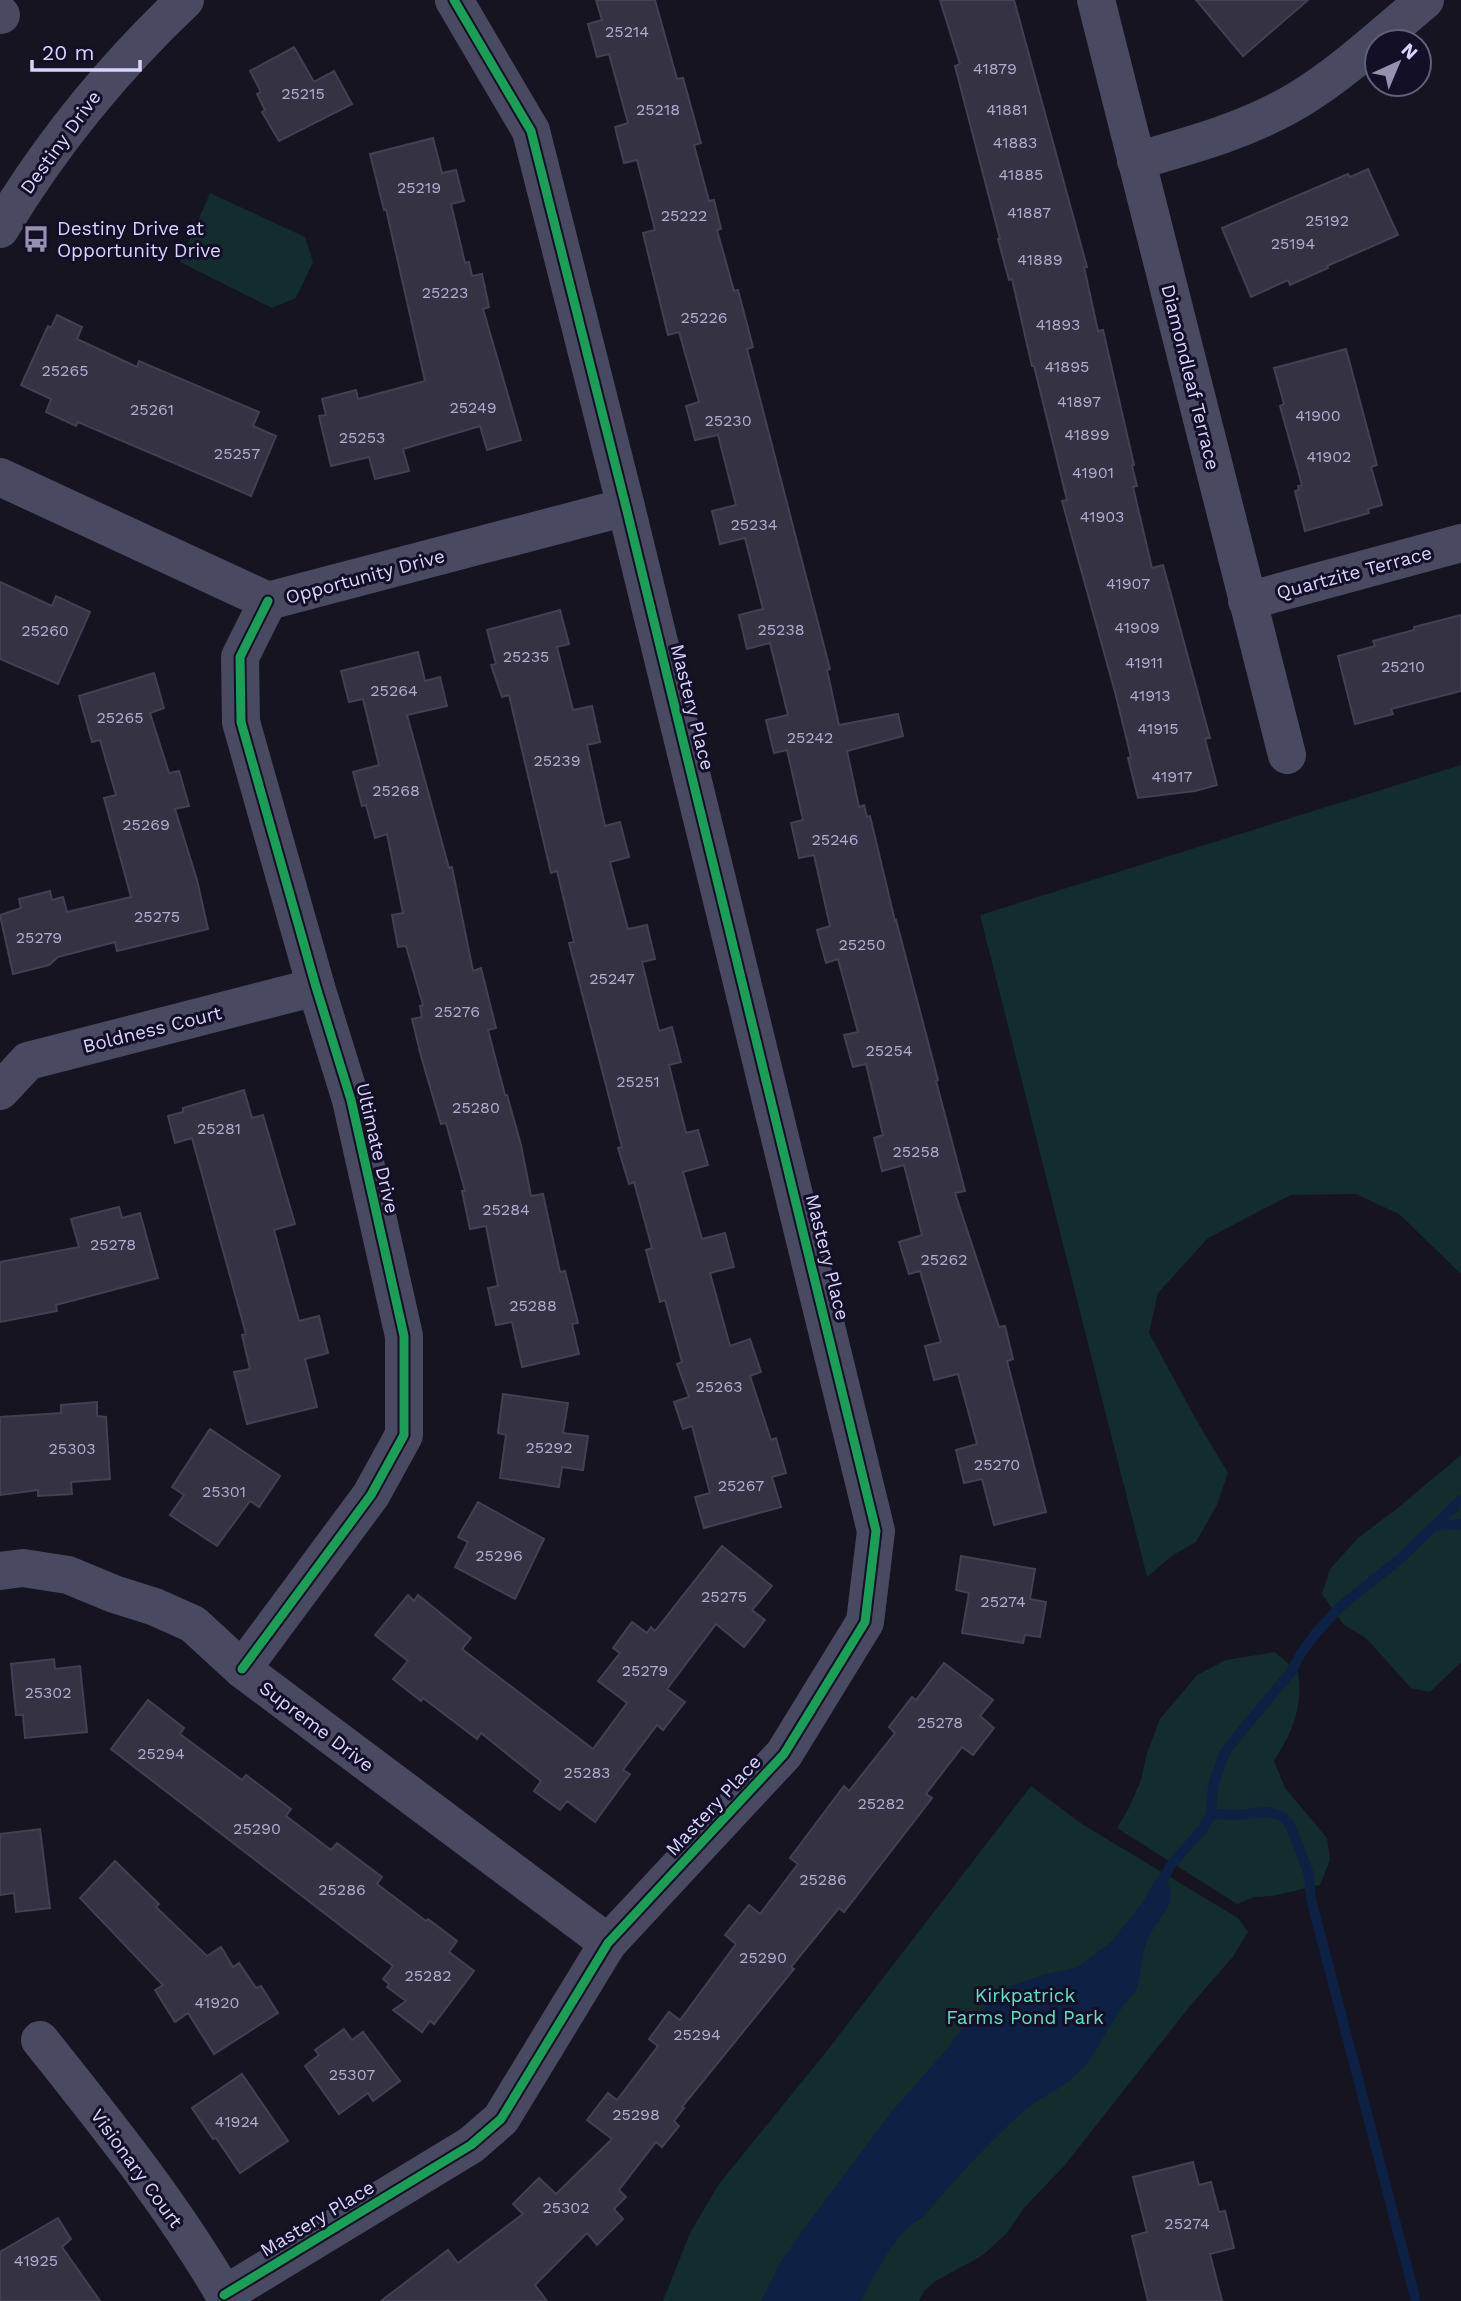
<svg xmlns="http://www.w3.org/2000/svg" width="1461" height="2301" font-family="'Work Sans',sans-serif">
<rect width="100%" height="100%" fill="#161421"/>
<g fill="#132c2d">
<polygon points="210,193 305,237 313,262 296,298 272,308 180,262"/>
<polygon points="1461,765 1461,1274 1399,1214 1356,1194 1291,1195 1208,1238 1158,1293 1149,1333 1198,1423 1228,1473 1217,1505 1196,1542 1173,1555 1147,1577 980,915"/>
<polygon points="1461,1455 1461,1662 1430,1692 1411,1688 1366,1638 1344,1625 1322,1594 1330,1569 1358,1538 1399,1507"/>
<path d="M 1275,1652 L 1298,1672 C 1303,1708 1293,1731 1274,1761 L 1285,1788 L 1327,1838 L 1330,1860 L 1320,1885 L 1273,1896 L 1254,1897 L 1237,1904 L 1117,1828 L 1129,1808 L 1141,1780 L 1147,1753 L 1160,1719 L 1197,1675 L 1226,1660 Z"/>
<polygon points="1031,1786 1082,1824 1238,1918 1248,1932 1232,1958 1190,2006 1065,2165 1024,2208 1007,2233 983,2255 934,2282 924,2291 919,2301 663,2301 690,2233 719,2184 826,2052"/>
</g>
<path fill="#0d2144" d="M 1156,1879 L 1169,1885 C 1177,1905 1158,1919 1150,1934 C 1140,1952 1143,1975 1135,1993 C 1123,2000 1100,2045 1090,2059 C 1073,2085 1045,2093 1023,2112 C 986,2144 954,2181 922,2218 C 896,2230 874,2276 861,2301 L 761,2301 L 782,2260 L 801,2233 L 893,2110 L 949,2047 L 961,2030 L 1008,1987 L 1043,1975 L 1078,1967 L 1111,1942 L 1143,1902 Z"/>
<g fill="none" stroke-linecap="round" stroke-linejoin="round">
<g stroke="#0d2144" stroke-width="10">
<polyline points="1434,1526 1461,1524"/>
<polyline points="1211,1814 1238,1815 1266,1812 1281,1815 1289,1823 1303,1858 1309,1875 1311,1899 1416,2301"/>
<polyline points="1159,1888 1170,1866 1202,1830 1211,1814 1213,1786 1224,1754 1239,1734 1291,1672 1300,1655 1315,1634 1341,1606 1400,1559 1461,1500"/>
</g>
</g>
<g fill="#343243" stroke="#433f54" stroke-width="2">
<polygon points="596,0 655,0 677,79 683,78 701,143 694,145 709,201 714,200 721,229 717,230 734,291 738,290 753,347 747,349 830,669 827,670 839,725 898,714 903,736 847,751 859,807 864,805 867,817 870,816 895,921 896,920 938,1080 936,1081 965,1191 955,1193 999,1327 1005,1326 1013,1359 1007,1361 1046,1512 994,1525 982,1479 964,1483 956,1450 977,1444 958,1374 934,1380 925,1346 941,1342 920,1271 909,1274 899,1242 922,1235 904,1165 882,1171 874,1138 883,1135 866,1064 853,1067 844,1035 858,1032 838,959 826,963 817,930 830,926 814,855 799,858 791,823 803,820 787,750 774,753 766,720 788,715 770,643 747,649 739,615 763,609 745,538 720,544 712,511 736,505 718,435 695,440 686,406 699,402 679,332 668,335 643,233 655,230 637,160 624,163 615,127 628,123 609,54 597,57 588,24 602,20"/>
<polygon points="940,0 1014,0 1087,267 1084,267 1098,331 1103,330 1134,465 1132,466 1137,486 1133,487 1152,568 1163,565 1210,738 1205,739 1217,785 1195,791 1138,798 1128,758 1131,757 1115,692 1062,501 1067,500 1034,366 1032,366 1012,279 1009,280 998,239 1000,239 955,66 960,64"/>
<polygon points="1196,0 1308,0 1243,56"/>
<polygon points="294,47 314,82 334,71 352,104 279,141 262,112 265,110 257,94 261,92 250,71"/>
<polygon points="433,138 442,173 456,170 464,201 451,204 465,263 469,262 472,276 482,274 489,307 483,309 521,440 487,450 480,426 403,449 409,471 375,479 369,457 331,466 319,416 326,415 322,399 356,390 358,399 425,381 386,209 384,210 370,154"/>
<polygon points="1368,169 1398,235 1327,266 1328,268 1290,285 1288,280 1251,297 1222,228 1348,174 1350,177"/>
<polygon points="57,315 82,327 77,339 137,367 139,361 259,412 253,426 276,436 251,496 78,422 76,426 46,412 51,399 21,385 48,326 51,328"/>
<polygon points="1346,349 1377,465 1371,467 1382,505 1368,509 1369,513 1305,531 1295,491 1299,490 1298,486 1302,485 1280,406 1284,404 1274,368"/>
<polygon points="0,582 52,606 56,596 90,612 58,684 0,659"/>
<polygon points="560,610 569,644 557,647 573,710 592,706 600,742 587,745 605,826 620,822 629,857 610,862 628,929 647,925 655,959 642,962 659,1031 672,1027 681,1062 669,1065 686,1133 698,1130 708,1165 683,1172 702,1239 725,1233 734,1267 710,1273 730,1346 750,1339 761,1372 750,1376 771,1440 776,1438 786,1473 772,1477 781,1507 704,1528 695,1497 710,1493 692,1426 683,1429 674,1402 689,1397 677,1364 682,1362 665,1300 660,1302 646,1250 652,1248 634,1182 629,1184 618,1148 622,1147 569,943 574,942 557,871 551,873 509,695 502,697 491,665 496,664 487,630"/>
<polygon points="1461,615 1461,691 1391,709 1393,714 1355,724 1338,656 1375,646 1373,641 1414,630 1414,627"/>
<polygon points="418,652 425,681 440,677 447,706 407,715 449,868 452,867 473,971 481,968 496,1028 488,1030 505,1095 507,1095 521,1145 531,1196 543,1194 560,1272 565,1271 578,1323 572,1324 579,1354 522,1367 512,1322 496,1325 488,1288 498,1286 486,1226 470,1229 462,1191 465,1191 446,1123 441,1124 421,1056 412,1019 422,1017 420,1006 423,1005 406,946 398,947 392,915 403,913 387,834 375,838 366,805 362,806 353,772 379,765 363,699 349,702 341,671"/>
<polygon points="154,673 164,708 150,713 169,773 179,771 189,806 175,809 197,880 208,929 117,951 115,942 58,957 49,965 13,974 0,915 21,908 19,899 50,891 52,900 63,897 67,912 131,897 104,798 116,795 100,740 92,742 79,696"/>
<polygon points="244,1090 252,1118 263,1115 295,1224 274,1230 299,1321 319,1316 328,1353 305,1359 317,1407 247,1424 234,1372 250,1369 242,1335 246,1334 192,1138 175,1143 168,1116 183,1112 183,1108"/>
<polygon points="119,1207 122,1218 140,1213 158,1278 56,1305 57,1311 0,1322 0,1262 79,1247 71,1219"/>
<polygon points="503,1394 568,1403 563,1433 588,1436 583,1470 562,1467 559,1487 500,1478 506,1435 498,1433"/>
<polygon points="97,1402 97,1416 106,1417 110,1479 71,1482 72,1494 38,1496 38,1490 0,1495 0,1417 61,1413 61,1405"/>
<polygon points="210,1429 280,1476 259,1507 250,1501 217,1546 170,1515 184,1495 172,1487"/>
<polygon points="478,1502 544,1539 515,1599 455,1567 468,1542 458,1537"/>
<polygon points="722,1546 772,1586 752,1610 765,1620 744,1647 716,1624 667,1689 685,1702 663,1730 657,1725 623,1770 630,1774 595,1822 567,1801 560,1810 534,1791 541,1781 481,1733 477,1739 423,1698 421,1701 393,1679 408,1661 375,1635 408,1595 414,1601 418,1595 471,1638 462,1649 593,1749 627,1703 598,1681 620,1653 613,1648 632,1622 647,1633 651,1627 655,1631"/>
<polygon points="961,1556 1035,1569 1030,1599 1046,1602 1040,1637 1025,1635 1023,1643 962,1633 969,1593 956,1590"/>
<polygon points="54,1659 55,1669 80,1666 87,1732 25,1738 23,1715 16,1715 11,1664"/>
<polygon points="944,1663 993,1700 980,1716 994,1728 973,1755 962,1747 926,1794 932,1798 844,1912 839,1908 791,1967 794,1969 682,2107 684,2108 674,2121 679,2126 662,2147 656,2142 619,2190 626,2197 614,2209 623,2219 597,2245 587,2233 535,2285 547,2301 381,2301 448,2250 458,2263 523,2214 513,2204 539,2178 556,2194 612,2139 587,2120 608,2093 617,2100 658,2046 649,2039 669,2012 680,2020 736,1944 725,1935 749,1905 760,1914 798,1864 790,1858 844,1786 849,1791 895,1733 889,1727 912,1697 916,1700"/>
<polygon points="148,1700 184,1728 180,1734 242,1780 246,1775 291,1809 286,1816 331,1850 337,1843 382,1877 377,1884 426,1921 428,1919 457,1941 449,1952 474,1971 434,2024 430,2021 422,2032 393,2010 406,2001 387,1987 389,1984 383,1979 393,1966 111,1749"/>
<polygon points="40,1829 50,1908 16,1912 14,1893 0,1895 0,1834"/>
<polygon points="115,1861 159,1904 156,1907 207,1956 221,1947 233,1967 239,1963 256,1988 261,1986 278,2013 214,2054 188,2013 175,2022 155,1990 163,1985 80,1898"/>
<polygon points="344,2029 352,2040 363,2032 400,2081 373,2101 368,2093 339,2114 305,2066 319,2055 315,2050"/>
<polygon points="242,2074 288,2141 240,2173 216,2138 213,2139 192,2108"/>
<polygon points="1193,2162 1199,2185 1211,2182 1219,2212 1225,2211 1234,2248 1210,2254 1222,2301 1148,2301 1132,2236 1147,2232 1133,2177"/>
<polygon points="58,2218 71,2239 62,2247 100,2301 0,2301 0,2252"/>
</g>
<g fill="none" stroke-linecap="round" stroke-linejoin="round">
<g stroke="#4a4962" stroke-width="38">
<polyline points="1096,0 1287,755"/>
<polyline points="0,14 1,15"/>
<path d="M 1136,161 C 1192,145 1248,130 1298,100 C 1344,72 1384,34 1425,0"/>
<polyline points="0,477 268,601 626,507"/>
<polyline points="1247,601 1461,543"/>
<polyline points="0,1091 28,1061 316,987"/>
<polyline points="0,1571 23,1568 68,1575 114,1594 155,1607 193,1624 242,1669 608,1943"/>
<polyline points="242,1669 371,1495 404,1435 404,1336 351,1100 316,987 241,722 240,657 268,601"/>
<path d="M 40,2040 C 106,2123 175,2208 228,2301"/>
<polyline points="224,2295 471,2145 501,2119 608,1943 784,1754 865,1622 876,1531 626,507 531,131 454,0"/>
</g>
<path stroke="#4a4962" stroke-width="38" d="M 0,229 C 51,144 113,68 185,0"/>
<defs>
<g id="cycleway">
<polyline points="242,1669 371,1495 404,1435 404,1336 351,1100 316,987 241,722 240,657 268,601"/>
<polyline points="224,2295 471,2145 501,2119 608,1943 784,1754 865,1622 876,1531 626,507 531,131 454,0"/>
</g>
</defs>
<use href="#cycleway" stroke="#130f26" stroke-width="13"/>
<use href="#cycleway" stroke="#1a9f57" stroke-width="9"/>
</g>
<defs>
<symbol id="bus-bare" viewBox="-9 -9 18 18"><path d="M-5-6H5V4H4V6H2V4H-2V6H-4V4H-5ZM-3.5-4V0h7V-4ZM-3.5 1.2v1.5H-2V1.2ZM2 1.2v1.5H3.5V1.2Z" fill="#9591b1" stroke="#130f26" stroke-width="2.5" paint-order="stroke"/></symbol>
</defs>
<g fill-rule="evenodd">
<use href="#bus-bare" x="17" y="220" width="38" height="38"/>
</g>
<g text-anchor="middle" stroke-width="6" stroke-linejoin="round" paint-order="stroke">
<g font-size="16" fill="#b0acd0">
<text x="627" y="37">25214</text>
<text x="995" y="74">41879</text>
<text x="303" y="99">25215</text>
<text x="658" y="115">25218</text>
<text x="1007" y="115">41881</text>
<text x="1015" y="148">41883</text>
<text x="1021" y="180">41885</text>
<text x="419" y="193">25219</text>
<text x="1029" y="218">41887</text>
<text x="684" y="221">25222</text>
<text x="1327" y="226">25192</text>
<text x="1293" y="249">25194</text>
<text x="1040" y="265">41889</text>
<text x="445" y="298">25223</text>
<text x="704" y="323">25226</text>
<text x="1058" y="330">41893</text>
<text x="1067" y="372">41895</text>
<text x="65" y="376">25265</text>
<text x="1079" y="407">41897</text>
<text x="473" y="413">25249</text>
<text x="152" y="415">25261</text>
<text x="1318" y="421">41900</text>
<text x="728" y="426">25230</text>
<text x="1087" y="440">41899</text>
<text x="362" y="443">25253</text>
<text x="237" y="459">25257</text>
<text x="1329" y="462">41902</text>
<text x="1093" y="478">41901</text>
<text x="1102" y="522">41903</text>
<text x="754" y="530">25234</text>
<text x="1128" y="589">41907</text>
<text x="1137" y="633">41909</text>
<text x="781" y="635">25238</text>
<text x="45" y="636">25260</text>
<text x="526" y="662">25235</text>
<text x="1144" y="668">41911</text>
<text x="1403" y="672">25210</text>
<text x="394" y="696">25264</text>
<text x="1150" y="701">41913</text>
<text x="120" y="723">25265</text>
<text x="1158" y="734">41915</text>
<text x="810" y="743">25242</text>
<text x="557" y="766">25239</text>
<text x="1172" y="782">41917</text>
<text x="396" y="796">25268</text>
<text x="146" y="830">25269</text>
<text x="835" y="845">25246</text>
<text x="157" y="922">25275</text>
<text x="39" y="943">25279</text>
<text x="862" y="950">25250</text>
<text x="612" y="984">25247</text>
<text x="457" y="1017">25276</text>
<text x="889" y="1056">25254</text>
<text x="638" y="1087">25251</text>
<text x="476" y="1113">25280</text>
<text x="219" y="1134">25281</text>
<text x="916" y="1157">25258</text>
<text x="506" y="1215">25284</text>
<text x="113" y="1250">25278</text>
<text x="944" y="1265">25262</text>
<text x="533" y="1311">25288</text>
<text x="719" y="1392">25263</text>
<text x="549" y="1453">25292</text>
<text x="72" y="1454">25303</text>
<text x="997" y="1470">25270</text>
<text x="741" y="1491">25267</text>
<text x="224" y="1497">25301</text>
<text x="499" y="1561">25296</text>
<text x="724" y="1602">25275</text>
<text x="1003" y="1607">25274</text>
<text x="645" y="1676">25279</text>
<text x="48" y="1698">25302</text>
<text x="940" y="1728">25278</text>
<text x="161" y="1759">25294</text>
<text x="587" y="1778">25283</text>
<text x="881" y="1809">25282</text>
<text x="257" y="1834">25290</text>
<text x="823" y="1885">25286</text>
<text x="342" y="1895">25286</text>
<text x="763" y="1963">25290</text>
<text x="428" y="1981">25282</text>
<text x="217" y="2008">41920</text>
<text x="697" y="2040">25294</text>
<text x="352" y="2080">25307</text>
<text x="636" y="2120">25298</text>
<text x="237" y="2127">41924</text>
<text x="566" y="2213">25302</text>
<text x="1187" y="2229">25274</text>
<text x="36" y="2266">41925</text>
</g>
<g font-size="19" fill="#d9d4ff" stroke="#130f26">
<text transform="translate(60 142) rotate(-54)" y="7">Destiny Drive</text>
<text transform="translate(1191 377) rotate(76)" y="7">Diamondleaf Terrace</text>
<text transform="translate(1354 572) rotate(-15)" y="7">Quartzite Terrace</text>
<text transform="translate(365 576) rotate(-15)" y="7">Opportunity Drive</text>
<text transform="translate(693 707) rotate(76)" y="7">Mastery Place</text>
<text transform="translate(152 1029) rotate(-14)" y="7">Boldness Court</text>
<text transform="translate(378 1148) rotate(77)" y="7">Ultimate Drive</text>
<text transform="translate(828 1257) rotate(76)" y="7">Mastery Place</text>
<text transform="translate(317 1726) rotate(37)" y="7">Supreme Drive</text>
<text transform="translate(713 1805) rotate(-47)" y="7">Mastery Place</text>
<text transform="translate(137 2168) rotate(54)" y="7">Visionary Court</text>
<text transform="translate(317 2218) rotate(-31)" y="7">Mastery Place</text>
</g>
<g font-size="19" fill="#d9d4ff" stroke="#130f26" text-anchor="start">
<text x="57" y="235">Destiny Drive at<tspan x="57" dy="22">Opportunity Drive</tspan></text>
</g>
<g font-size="19" fill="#5fe0c0" stroke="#130f26">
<text x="1025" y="2002">Kirkpatrick<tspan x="1025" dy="22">Farms Pond Park</tspan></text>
</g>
</g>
<g transform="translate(1398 63) rotate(44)"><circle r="33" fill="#130f26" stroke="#625e7d" stroke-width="2"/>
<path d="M0-5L12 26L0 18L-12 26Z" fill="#9591b1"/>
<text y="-10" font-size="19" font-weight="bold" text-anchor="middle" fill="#d9d4ff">N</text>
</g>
<path d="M32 60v10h108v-10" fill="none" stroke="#d9d4ff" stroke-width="3.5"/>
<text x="42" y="60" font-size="21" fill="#d9d4ff" stroke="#130f26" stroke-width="5" paint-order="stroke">20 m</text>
</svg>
